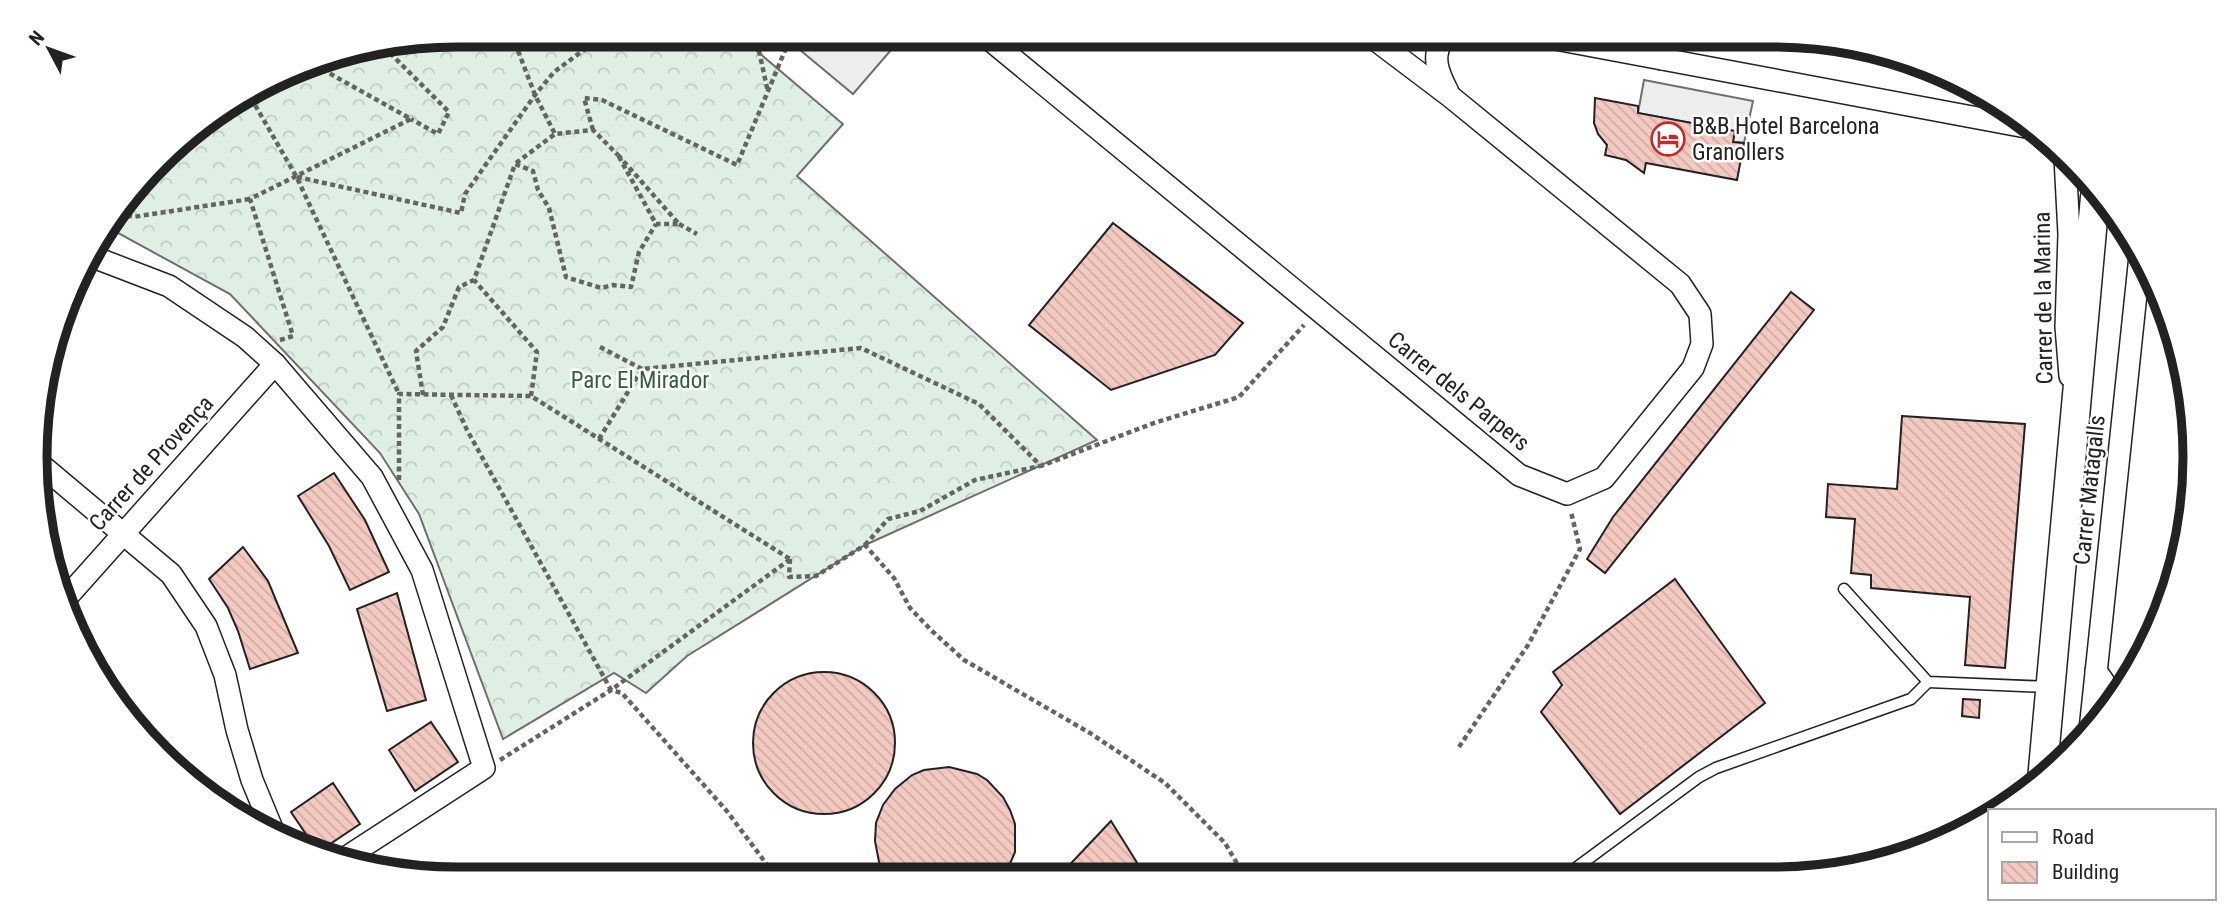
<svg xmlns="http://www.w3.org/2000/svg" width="2230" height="914" font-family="'Roboto Condensed',sans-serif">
<defs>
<pattern id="forest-crowns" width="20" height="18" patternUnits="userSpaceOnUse" patternTransform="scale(1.75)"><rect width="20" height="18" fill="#e0efe3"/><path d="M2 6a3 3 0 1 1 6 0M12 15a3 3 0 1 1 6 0" fill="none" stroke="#c0cdc2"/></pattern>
<pattern id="building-back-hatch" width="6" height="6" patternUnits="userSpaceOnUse" patternTransform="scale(1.75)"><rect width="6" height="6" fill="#f3c9c0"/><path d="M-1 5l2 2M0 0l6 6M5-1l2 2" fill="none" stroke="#d0aca5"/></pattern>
</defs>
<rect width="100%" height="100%" fill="#fff"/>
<polygon fill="url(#forest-crowns)" stroke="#6f6f6f" stroke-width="2" points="457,35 738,35 843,124 797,176 1097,440 865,545 687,656 646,693 614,673 503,739 419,514 380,453 230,294 107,227 179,139 321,58"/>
<g fill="#ededed" stroke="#6f6f6f" stroke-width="2">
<polygon points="782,35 904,35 853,94"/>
<polygon points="1644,80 1753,101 1744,143 1733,142 1734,131 1638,113"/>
</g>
<g fill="url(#building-back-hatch)" stroke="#222" stroke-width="2">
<polygon points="1595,98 1638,106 1638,113 1735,131 1733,142 1744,143 1737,180 1646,163 1644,173 1626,160 1605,155 1607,145 1598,134 1594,123"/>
<polygon points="1113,223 1243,323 1215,355 1111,390 1029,325"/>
<polygon points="1791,292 1814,310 1605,573 1587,559 1613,517"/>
<polygon points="1902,416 2025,424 2005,668 1965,665 1970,597 1871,588 1871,575 1851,573 1855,519 1826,517 1828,484 1897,489"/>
<polygon points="334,473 365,520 389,572 350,590 329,546 298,496"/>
<polygon points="243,547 268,581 298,653 250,669 238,631 228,608 209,579"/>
<polygon points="1675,579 1765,703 1620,814 1541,712 1562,685 1553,672"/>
<polygon points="397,593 426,700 387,711 357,609"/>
<circle cx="824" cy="743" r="71"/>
<polygon points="1963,699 1980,700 1979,718 1962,716"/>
<polygon points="431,722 458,762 415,791 389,750"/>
<polygon points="949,767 977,774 987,780 1003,797 1010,810 1015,824 1015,852 1004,878 887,878 879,862 875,841 876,823 883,805 895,789 912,775 924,770"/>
<polygon points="333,783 360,824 318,852 291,812"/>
<polygon points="1111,821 1146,877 1058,877"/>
</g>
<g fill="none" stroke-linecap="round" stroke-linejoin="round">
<defs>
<g id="lane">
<polyline points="1844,589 1928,682 2049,687"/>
<polyline points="1565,876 1699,777 1716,768 1911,699 1928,682"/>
</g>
<g id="street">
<polyline points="984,35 1519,475 1567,494 1604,478 1693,368 1702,344 1700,314 1680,284 1451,97 1369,35"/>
<path d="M 1447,35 C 1429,53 1438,73 1448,92"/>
<polyline points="1534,35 2031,128"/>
<polyline points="1662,59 1664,35"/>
<polyline points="2065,158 2069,234 2066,327 2070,376"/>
<polyline points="88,255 169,286 245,337 275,364 372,477 422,570 484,768 342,860"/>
<polyline points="41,465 171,574 206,626 225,675 237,730 252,780 273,831"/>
<polyline points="67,597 275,364"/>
<polyline points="2096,671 2110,691 2119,697"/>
<polyline points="2090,730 2140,256"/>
</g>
<polyline id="secondary" points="2042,780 2095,197"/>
</defs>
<use href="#lane" stroke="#222" stroke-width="13"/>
<use href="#street" stroke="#222" stroke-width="24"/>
<use href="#secondary" stroke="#222" stroke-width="31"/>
<g stroke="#646464" stroke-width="4.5" stroke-dasharray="5 3.5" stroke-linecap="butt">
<polyline points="512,35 535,95 555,134"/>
<polyline points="758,35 760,36 759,51 768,92"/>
<polyline points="384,47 449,112 438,134 411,119"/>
<polyline points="251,98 296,176 399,394"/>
<polyline points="593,130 584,98 602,100 737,165 789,41"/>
<polygon points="618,155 679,224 656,224"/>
<polyline points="516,163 555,134 593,130 618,155"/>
<polyline points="297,177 461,213 465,194 535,95 554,72 604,35"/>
<polyline points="119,213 133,217 250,199"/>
<polyline points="679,224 697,234"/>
<polyline points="280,340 293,336 250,199 411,119 311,63"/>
<polyline points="600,347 642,369"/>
<polyline points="423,395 416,351 443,327 459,287 474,280"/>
<polyline points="451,395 467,430 611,690 789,560"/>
<polyline points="531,396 537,352 474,280 515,164 533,171 538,190 549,208 566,277 601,288 613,285 631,287 639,252 656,224"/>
<polyline points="599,439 642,369 861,348 979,404 1041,466 1154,423 1239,397 1304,325"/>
<polyline points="399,480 399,394 531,396 790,559"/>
<polyline points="865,545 888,519 920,511 975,480 1040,466"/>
<polyline points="790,559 789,577 816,576 865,545 894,578 910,608 932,631 964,660 1090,733 1165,783 1225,843 1245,877"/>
<polyline points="1459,747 1528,645 1580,549 1571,512"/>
<polyline points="500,760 611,690 622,693 726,810 777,878"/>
</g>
<use href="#lane" stroke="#fff" stroke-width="10"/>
<use href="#street" stroke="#fff" stroke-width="21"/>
<use href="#secondary" stroke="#fff" stroke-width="28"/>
</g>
<defs>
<symbol id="hotel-ring" viewBox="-11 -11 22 22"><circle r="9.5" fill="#fff" stroke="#c62828" stroke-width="1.5"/><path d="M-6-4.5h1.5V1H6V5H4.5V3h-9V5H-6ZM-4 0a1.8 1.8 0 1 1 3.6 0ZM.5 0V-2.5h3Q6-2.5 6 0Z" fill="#c62828"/></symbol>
</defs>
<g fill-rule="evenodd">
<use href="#hotel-ring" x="1649" y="120" width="38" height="38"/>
</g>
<g text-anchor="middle" stroke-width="5" stroke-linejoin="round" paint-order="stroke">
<g font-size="23" fill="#222" stroke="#fff" text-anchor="start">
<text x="1692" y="134">B&amp;B Hotel Barcelona<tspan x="1692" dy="26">Granollers</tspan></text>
</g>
<g font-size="23" fill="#222" stroke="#fff">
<text transform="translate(2043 298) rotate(-91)" y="8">Carrer de la Marina</text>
<text transform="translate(1459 391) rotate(39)" y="8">Carrer dels Parpers</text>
<text transform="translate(151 463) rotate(-48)" y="8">Carrer de Provença</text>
<text transform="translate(2089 490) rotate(-84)" y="8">Carrer Matagalls</text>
</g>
<g font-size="23" fill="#2f5e38" stroke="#fff">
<text x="640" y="388">Parc El Mirador</text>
</g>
</g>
<path d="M0 0H2230V914H0ZM457 47H1773A410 410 0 0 1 2183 457V457A410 410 0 0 1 1773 867H457A410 410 0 0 1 47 457V457A410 410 0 0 1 457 47Z" fill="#fff" fill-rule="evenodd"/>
<path fill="none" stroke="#222" stroke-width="9" d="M457 47H1773A410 410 0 0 1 2183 457V457A410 410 0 0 1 1773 867H457A410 410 0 0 1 47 457V457A410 410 0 0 1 457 47Z"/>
<rect x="1988" y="809" width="228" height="91" fill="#ffffff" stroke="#a7a7a7" stroke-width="2"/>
<rect x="2002" y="832" width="35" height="10" fill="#ffffff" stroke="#a7a7a7" stroke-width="2"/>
<text x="2052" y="844" font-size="21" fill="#222222">Road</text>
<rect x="2002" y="862" width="35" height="21" fill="url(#building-back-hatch)" stroke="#a7a7a7" stroke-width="2"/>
<text x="2052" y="879" font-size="21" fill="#222222">Building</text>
<g transform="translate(49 49) rotate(311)" stroke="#ffffff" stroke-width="5" paint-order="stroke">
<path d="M0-5L12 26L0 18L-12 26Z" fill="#222222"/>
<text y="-10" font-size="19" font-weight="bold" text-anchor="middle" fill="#222222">N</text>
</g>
</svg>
